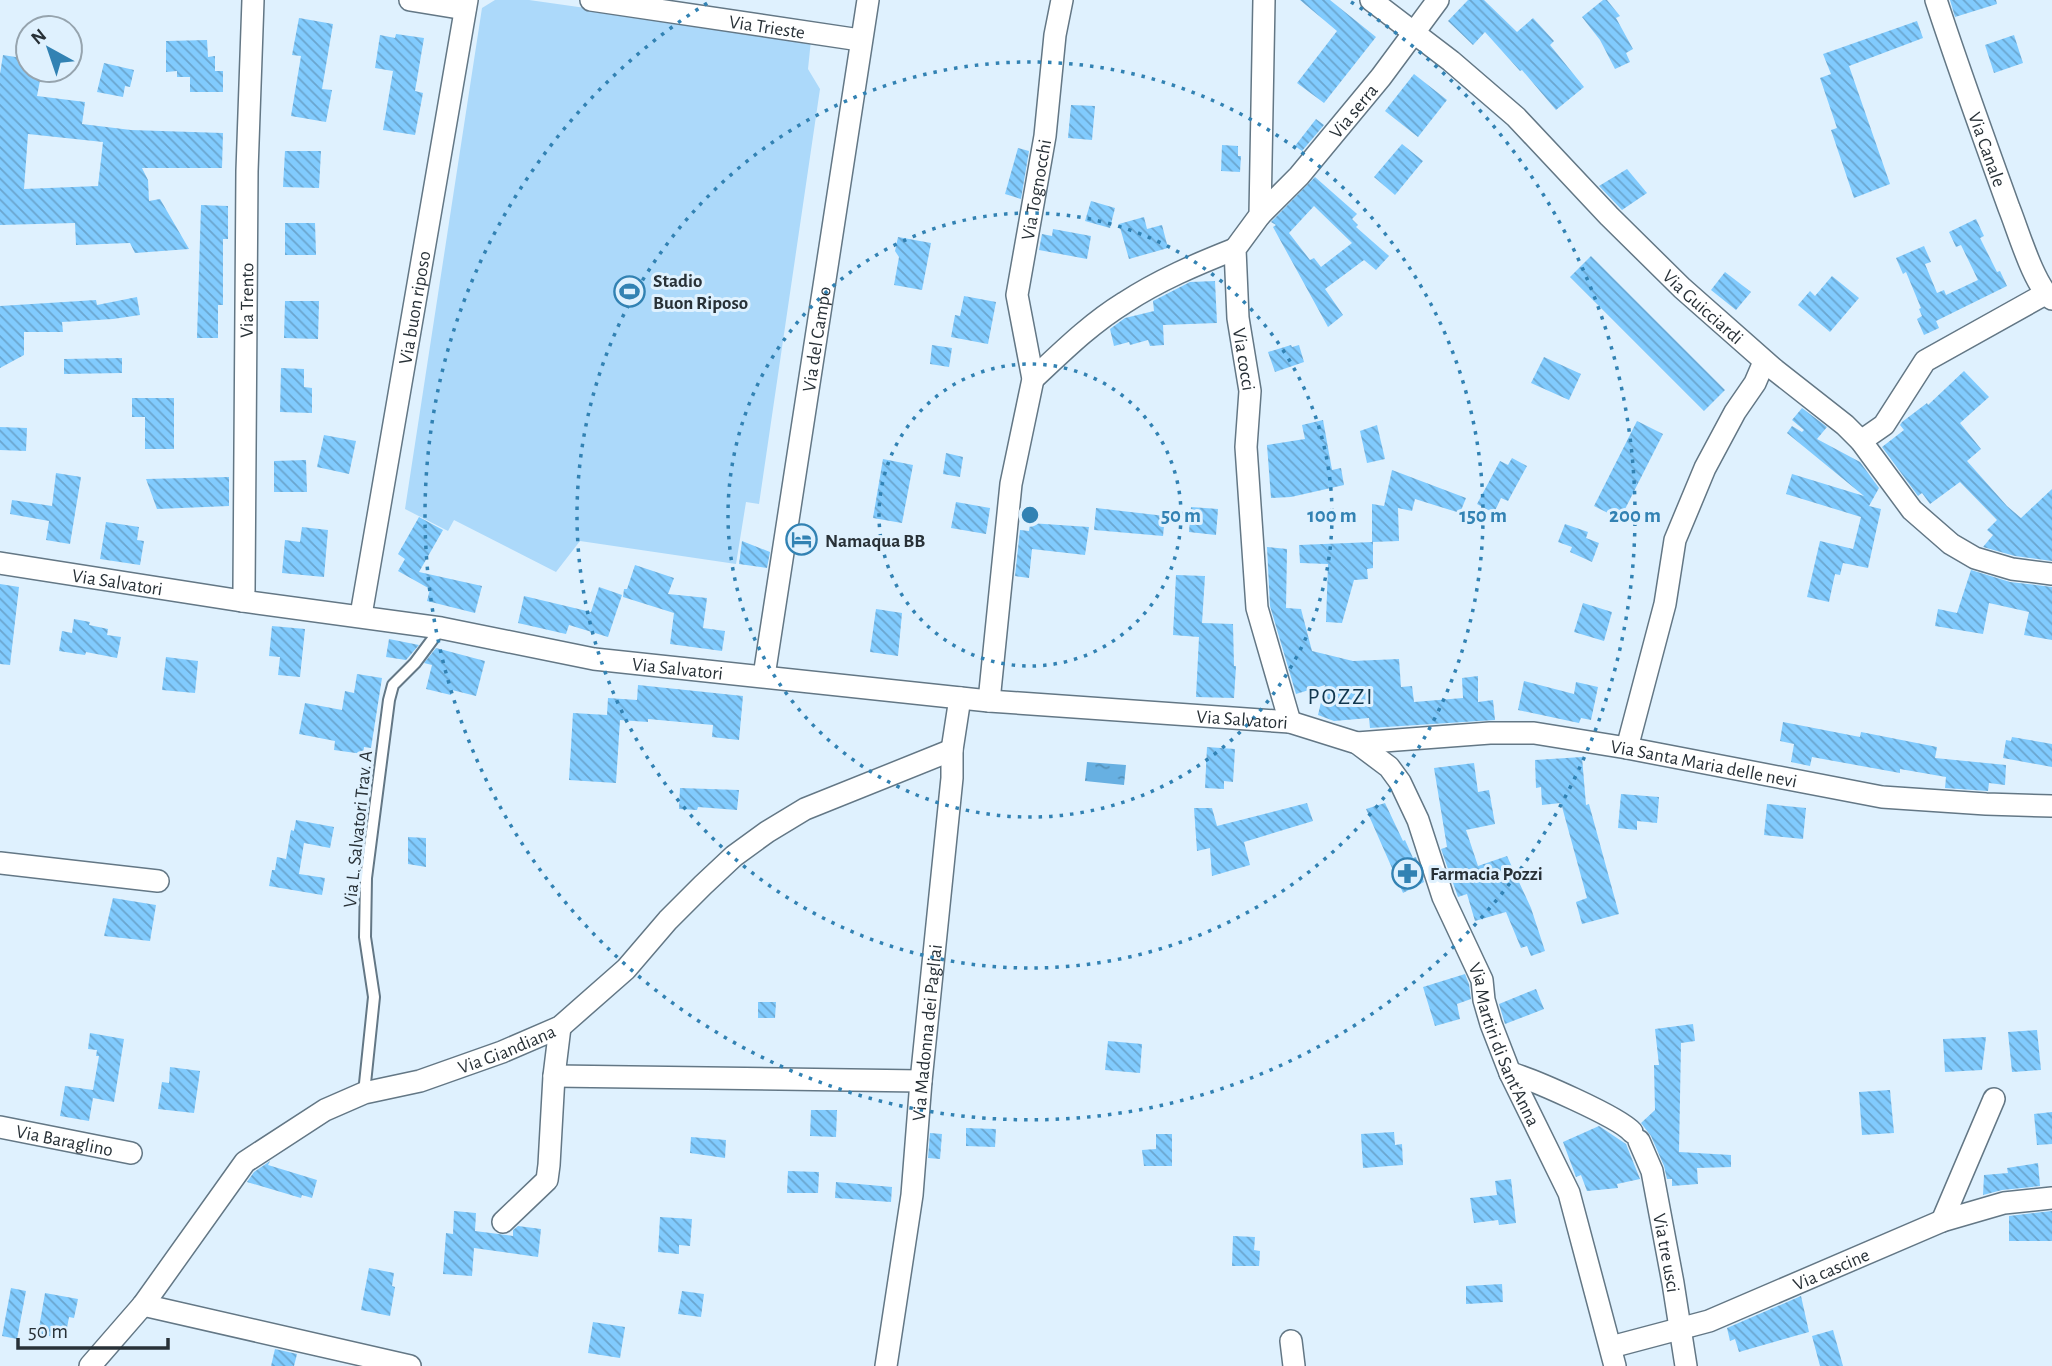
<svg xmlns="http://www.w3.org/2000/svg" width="2052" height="1366" font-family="'Alegreya Sans',sans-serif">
<defs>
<pattern id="water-ripples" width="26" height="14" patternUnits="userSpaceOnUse" patternTransform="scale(1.75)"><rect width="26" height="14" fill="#67b0e2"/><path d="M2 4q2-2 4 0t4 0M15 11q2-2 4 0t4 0" fill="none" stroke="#5590b8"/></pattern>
<pattern id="building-back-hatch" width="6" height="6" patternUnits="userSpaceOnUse" patternTransform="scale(1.75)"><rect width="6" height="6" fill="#81cbfe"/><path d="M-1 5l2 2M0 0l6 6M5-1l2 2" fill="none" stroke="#6aa5ce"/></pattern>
</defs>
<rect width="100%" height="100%" fill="#dff1fe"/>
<polygon fill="#acd9fa" points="495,0 529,0 811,40 808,69 820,89 759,504 746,502 736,564 580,541 556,572 454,520 448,531 405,509 482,8"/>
<polygon fill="url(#water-ripples)" points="1087,762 1126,765 1124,785 1085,781"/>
<g fill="url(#building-back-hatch)" fill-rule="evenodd">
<polygon points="1300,0 1330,0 1376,37 1324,103 1297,83 1337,31"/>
<polygon points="1468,0 1484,0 1517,32 1533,18 1554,41 1550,45 1584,87 1556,110 1522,70 1520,71 1485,32 1473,45 1448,21"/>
<polygon points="1603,0 1607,0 1620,16 1616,18 1633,49 1626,53 1630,62 1615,69 1600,40 1582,17"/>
<polygon points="1950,0 1996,0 1997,4 1955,17"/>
<polygon points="299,18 333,24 322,89 332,90 326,122 291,116 301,56 292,55"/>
<polygon points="1917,21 1923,38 1849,66 1890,184 1854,198 1831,130 1837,128 1820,78 1831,74 1823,54"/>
<polygon points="396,34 424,38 415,91 423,93 415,135 383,130 393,71 375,68 380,35 395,38"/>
<polygon points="2014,35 2023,63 1994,73 1985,45"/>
<polygon points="207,40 208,57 215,56 215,71 223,71 223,92 190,92 190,77 177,77 177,71 166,72 166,41"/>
<path d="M 3,55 L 28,59 L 28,70 L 42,70 L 37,96 L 85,102 L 82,124 L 131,130 L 223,133 L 222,168 L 142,168 L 148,180 L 149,201 L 160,199 L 189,249 L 135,253 L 130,243 L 76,245 L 75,223 L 0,225 L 0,74 ZM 28,134 L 103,142 L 98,186 L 24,189 Z"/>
<polygon points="104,63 134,70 130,87 125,86 123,97 97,92"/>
<polygon points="1414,74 1447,100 1418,137 1385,111"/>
<polygon points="1071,105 1095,106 1092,140 1068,138"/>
<polygon points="1316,119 1324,125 1302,151 1295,146"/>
<polygon points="1402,144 1423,161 1395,195 1374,177"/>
<polygon points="1222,145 1238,146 1238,156 1241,156 1240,172 1221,171"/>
<polygon points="1018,148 1029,151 1021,199 1005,194"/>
<polygon points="285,151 321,151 319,188 283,187"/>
<polygon points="1627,169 1647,193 1622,210 1599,186"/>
<path d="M 1315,177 L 1357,214 L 1352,219 L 1358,225 L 1356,227 L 1389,256 L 1376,270 L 1364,260 L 1325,289 L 1343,315 L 1328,327 L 1273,227 L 1276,225 L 1271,222 ZM 1314,206 L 1352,243 L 1321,267 L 1314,258 L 1310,260 L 1289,233 Z"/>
<polygon points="1091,201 1115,208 1110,228 1085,221"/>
<polygon points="201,205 228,206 228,239 223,239 223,305 218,305 218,338 197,338"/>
<polygon points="1144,217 1147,229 1162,225 1168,248 1129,259 1119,224"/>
<polygon points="1976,219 1984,236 1980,238 1997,272 2000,271 2007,286 1936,321 1939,328 1924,335 1917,319 1922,316 1919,309 1921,308 1906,272 1903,274 1896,258 1924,246 1931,262 1925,264 1937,293 1944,290 1946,295 1978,280 1961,245 1956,247 1949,232"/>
<polygon points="285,223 315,223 316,255 285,255"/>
<polygon points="1053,229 1091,236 1087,259 1039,250 1042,234 1052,236"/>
<polygon points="898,237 931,243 922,290 894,285 899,257 895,251"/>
<polygon points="1591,256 1725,390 1704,411 1570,277"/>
<polygon points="1725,272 1751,292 1736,310 1711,290"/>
<polygon points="1832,276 1859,298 1830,332 1798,305 1810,291 1815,296"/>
<polygon points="1215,281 1217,323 1163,325 1164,345 1150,346 1148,340 1130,345 1129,342 1114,346 1110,329 1125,318 1154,311 1153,301 1190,282"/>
<polygon points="964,296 996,302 988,344 951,337 955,315 960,316"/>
<polygon points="137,297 140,315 113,319 62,322 63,332 24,332 24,355 0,368 0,306 96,300 97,305"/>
<polygon points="285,301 319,301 318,339 284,338"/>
<polygon points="932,345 952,348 949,367 930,364"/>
<polygon points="1291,345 1292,347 1299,345 1304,362 1275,372 1268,352"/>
<polygon points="1544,357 1581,374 1569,400 1531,383"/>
<polygon points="122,358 122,373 64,374 64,359"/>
<polygon points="281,368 304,369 304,387 312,388 312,413 280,412"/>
<polygon points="1964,371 1989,397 1960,423 1981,449 1967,461 2007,506 2021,518 2052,489 2052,561 2015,556 1983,547 1993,535 1987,530 1997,520 1960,482 1930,504 1922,493 1918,496 1882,447 1904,430 1900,425 1902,422 1927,403 1928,405"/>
<polygon points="132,398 174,398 174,449 145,449 145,417 132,417"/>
<polygon points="1802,408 1827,427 1817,439 1860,462 1879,488 1869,506 1881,509 1868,568 1843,563 1840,575 1835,574 1829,602 1807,597 1820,541 1853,549 1861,517 1786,494 1792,474 1864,496 1787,433 1792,426 1802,432 1804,430 1792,420"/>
<polygon points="1323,420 1332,470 1341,468 1344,485 1291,497 1271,498 1267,445 1305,439 1302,425"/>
<polygon points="1637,421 1663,434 1620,519 1594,506"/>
<polygon points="1377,425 1385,459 1367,463 1360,431"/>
<polygon points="0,427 27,428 26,451 0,450"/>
<polygon points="324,435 356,441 349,474 317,467"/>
<polygon points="946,453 963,457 960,477 943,474"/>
<polygon points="1512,458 1527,466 1508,501 1501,498 1494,513 1477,504 1500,461 1508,465"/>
<polygon points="883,459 913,465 902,523 873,518"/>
<polygon points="306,460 307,492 274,492 274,461"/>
<polygon points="1392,470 1466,498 1460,513 1415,499 1412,511 1398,508 1399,541 1372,542 1372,504 1384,506"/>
<polygon points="56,473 81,477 70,544 46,540 49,521 10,514 12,500 52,506"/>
<polygon points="229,477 229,506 157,509 146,479"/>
<polygon points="956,502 990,508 986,534 951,528"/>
<polygon points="1191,507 1218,509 1216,535 1189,532"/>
<polygon points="1096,508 1165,516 1163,536 1094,530"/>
<polygon points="419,517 443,530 419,572 482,586 475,613 427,601 430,589 398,571 405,559 398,554"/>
<polygon points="106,522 139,527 137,540 144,541 140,565 100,559"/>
<polygon points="1030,523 1089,527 1085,555 1032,549 1029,578 1015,576 1020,530 1029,531"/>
<polygon points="1565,524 1588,532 1586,538 1599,543 1592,562 1570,552 1572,547 1558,542"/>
<polygon points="302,527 328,530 324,577 282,573 285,540 300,542"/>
<polygon points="742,541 770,552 767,568 739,564"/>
<polygon points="1373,542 1373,568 1367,569 1368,579 1354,580 1342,623 1326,622 1328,564 1300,563 1299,545"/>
<polygon points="1267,547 1287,549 1286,608 1301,609 1312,651 1353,661 1399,659 1401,687 1412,686 1414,702 1463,698 1462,678 1478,676 1478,702 1493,700 1495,720 1370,728 1369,718 1334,721 1318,715 1325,685 1296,694 1270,606"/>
<polygon points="635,565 674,578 668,594 707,598 703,628 725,631 722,651 670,644 674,613 623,597 624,589 627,589"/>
<polygon points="1971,570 2010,582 2052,587 2052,640 2024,635 2029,612 1989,603 1983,634 1935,626 1938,609 1957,613"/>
<polygon points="1176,575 1205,576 1202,623 1233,624 1234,666 1236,666 1234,698 1196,697 1199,637 1173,635"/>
<polygon points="0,584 19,587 10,665 0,664"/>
<polygon points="599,587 622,595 608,637 569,625 566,634 518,623 524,596 591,612"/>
<polygon points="1583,603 1612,612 1604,641 1574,632"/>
<polygon points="876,609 902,613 898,656 870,652"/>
<polygon points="74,619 90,622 89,625 108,629 107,635 121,637 117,658 86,652 85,655 59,651 62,631 72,633"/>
<polygon points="272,626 305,629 300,677 278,675 280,657 269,656"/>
<polygon points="389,639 419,645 406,660 386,657"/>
<polygon points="436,648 485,661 476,696 452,690 451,695 426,689 432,665 424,663"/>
<polygon points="166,657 198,661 195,693 162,690"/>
<polygon points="357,674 382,678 371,748 364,747 363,754 334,750 335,741 299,734 305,703 342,710 345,691 354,693"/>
<polygon points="1524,681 1574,694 1576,682 1598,687 1591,720 1581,718 1579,723 1518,710"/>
<polygon points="638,685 743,696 739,740 712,737 713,725 648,719 648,722 620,720 616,783 569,780 573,713 607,715 608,698 637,700"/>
<polygon points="1783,722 1860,737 1861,732 1937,747 1935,758 2006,765 2005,785 1989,783 1988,791 1945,788 1946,777 1900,769 1900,773 1812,757 1810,766 1791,762 1794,744 1780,741"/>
<polygon points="2012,737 2052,744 2052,767 2003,758 2006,740 2011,741"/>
<polygon points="1207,747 1235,749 1233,782 1224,781 1224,789 1205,788"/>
<polygon points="1582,757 1586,805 1589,804 1619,914 1582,924 1576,902 1587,898 1561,803 1542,805 1541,787 1536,788 1535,760"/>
<polygon points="1474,763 1478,792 1489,790 1495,824 1466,830 1478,866 1507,856 1531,908 1545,951 1531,956 1527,946 1521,948 1506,912 1475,921 1467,894 1458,897 1441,849 1447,847 1434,768"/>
<polygon points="680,788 739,790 737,810 698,807 697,810 679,809"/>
<polygon points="1621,794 1659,797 1657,823 1637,821 1637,830 1618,828"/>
<polygon points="1307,803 1313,821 1244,842 1250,865 1212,876 1210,848 1197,851 1194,808 1212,808 1217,826"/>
<polygon points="1385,803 1403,841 1405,840 1413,858 1416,857 1424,882 1403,893 1366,809"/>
<polygon points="1767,804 1806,808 1803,839 1764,835"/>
<polygon points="296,820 334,827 330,848 304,843 299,874 325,878 322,895 269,886 272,870 275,870 277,857 286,859 291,830 294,831"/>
<polygon points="408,837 426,838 426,867 408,864"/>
<polygon points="113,898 156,905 150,941 104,936"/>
<polygon points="1465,974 1469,984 1471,999 1457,1004 1460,1019 1435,1026 1423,987"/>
<polygon points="1536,989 1544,1009 1505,1024 1499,1004"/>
<polygon points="758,1002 776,1002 775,1018 758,1018"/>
<polygon points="1693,1024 1695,1041 1681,1043 1679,1152 1731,1155 1731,1167 1697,1168 1698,1184 1672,1186 1672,1179 1667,1179 1664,1166 1651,1136 1641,1123 1655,1110 1654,1065 1659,1065 1655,1029"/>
<polygon points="2037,1030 2041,1070 2012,1072 2008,1032"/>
<polygon points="90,1033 124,1039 114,1102 93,1098 89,1121 60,1116 65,1086 93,1090 99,1056 96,1056 97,1050 88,1049"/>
<polygon points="1986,1037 1982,1070 1945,1072 1943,1039"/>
<polygon points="1108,1041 1142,1044 1140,1073 1105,1070"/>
<polygon points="170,1067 200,1071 194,1113 158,1109 162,1082 169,1083"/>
<polygon points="1890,1090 1894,1133 1862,1135 1859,1092"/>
<polygon points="811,1110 837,1110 836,1137 810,1136"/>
<polygon points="2052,1112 2052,1144 2037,1145 2034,1114"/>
<polygon points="1599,1126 1626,1144 1640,1179 1617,1184 1618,1188 1587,1191 1581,1175 1576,1177 1563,1142"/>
<polygon points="966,1128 996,1129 995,1147 966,1146"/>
<polygon points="1394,1132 1395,1145 1402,1144 1403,1165 1363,1168 1361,1134"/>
<polygon points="930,1133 942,1134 940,1159 928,1158"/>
<polygon points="1156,1134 1172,1134 1172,1166 1144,1166 1142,1150 1156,1149"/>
<polygon points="691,1137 726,1140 725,1158 690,1153"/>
<polygon points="270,1161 268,1165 317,1180 312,1198 302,1195 301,1198 247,1182 254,1172"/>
<polygon points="2038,1163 2040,1186 2002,1190 1983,1195 1984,1175 2008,1173 2007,1168"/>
<polygon points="788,1171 819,1172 818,1193 787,1193"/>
<polygon points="1511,1179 1516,1223 1499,1225 1498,1220 1474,1223 1470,1198 1497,1195 1495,1181"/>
<polygon points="836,1182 892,1187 891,1202 835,1198"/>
<polygon points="454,1211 476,1213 475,1231 513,1236 513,1230 518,1226 541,1229 538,1257 474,1248 472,1276 443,1274 446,1233 453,1234"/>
<polygon points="2052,1211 2052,1241 2009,1241 2009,1216"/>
<polygon points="660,1217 692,1219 690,1246 679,1245 679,1254 658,1252"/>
<polygon points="1233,1236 1255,1237 1254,1250 1260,1251 1259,1266 1232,1266"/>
<polygon points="369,1268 394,1273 392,1286 395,1287 390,1316 361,1310"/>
<polygon points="1502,1284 1503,1302 1466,1304 1466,1286"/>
<polygon points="11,1288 26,1291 17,1339 2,1336"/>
<polygon points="682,1291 704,1294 701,1317 678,1314"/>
<polygon points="45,1293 78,1299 74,1318 69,1317 65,1339 38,1334"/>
<polygon points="1801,1296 1809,1332 1739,1352 1735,1339 1730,1341 1727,1328"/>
<polygon points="593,1322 625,1327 620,1358 588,1353"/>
<polygon points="1833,1330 1843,1366 1820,1366 1812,1336"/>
<polygon points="275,1349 297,1354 294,1366 271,1366"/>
</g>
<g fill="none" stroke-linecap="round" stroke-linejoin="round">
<defs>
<polyline id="service" points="364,1093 374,997 365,937 366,878 389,700 393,685 415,663 441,628"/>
<g id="minor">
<polyline points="410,0 465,9"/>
<path id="s1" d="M 591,0 L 860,40"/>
<path id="s2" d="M 1264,0 L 1260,215 L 1235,249 L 1238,318 L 1250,391 L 1246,447 L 1257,608 L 1290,722"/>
<path id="s3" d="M 1371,0 L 1451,61 L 1516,117 L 1609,216 L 1682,288 L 1775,370 L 1845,425 L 1861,441 L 1912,510 L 1951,544 L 1975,558 L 2012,569 L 2052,574"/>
<path id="s4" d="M 1936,0 C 1959,70 1984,139 2009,208 C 2018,230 2034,286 2052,299"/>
<path id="s5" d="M 1260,215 L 1299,176 L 1381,77 L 1438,0"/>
<path d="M 1033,379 C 1062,352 1090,324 1124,303 C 1159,280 1197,264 1235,249"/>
<polyline points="1861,441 1884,425 1925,361 2045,294"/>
<path id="s6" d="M 0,563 L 242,601 L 441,628 L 594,659 L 989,701 L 1290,722 L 1357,743 L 1389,767 L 1400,782 L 1418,820 L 1443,897 L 1482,980 L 1484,1000 L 1491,1024 L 1510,1073 L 1569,1193 L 1615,1366"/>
<path id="s7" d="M 242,601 L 244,590 L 247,171 L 253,0"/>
<path id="s8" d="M 361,615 L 467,0"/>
<path id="s9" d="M 764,676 L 868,0"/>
<path id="s10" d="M 989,701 L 1011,484 L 1033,379 L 1017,295 L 1045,136 L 1055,35 L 1062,0"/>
<path id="s11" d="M 1357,743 L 1490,733 L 1534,733 L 1627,748 L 1882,797 L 1986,804 L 2052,806"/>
<polyline points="1627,748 1665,604 1675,540 1705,468 1735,412 1755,383 1764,362"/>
<polyline points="0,863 158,881"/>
<path d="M 1510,1073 C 1532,1079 1619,1117 1632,1132"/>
<polyline points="554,1076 921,1081"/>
<path id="s12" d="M 0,1127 L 131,1153"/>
<path id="s13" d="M 1639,1141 L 1652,1171 L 1673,1283 L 1686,1366"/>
<polyline points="1942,1221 1994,1099"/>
<polyline points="503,1222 547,1180 549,1165 554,1076 560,1027"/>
<polyline points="143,1305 410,1366"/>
<polyline points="1291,1341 1294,1366"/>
<path id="s14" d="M 1611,1347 L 1709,1321 L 1942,1221 L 2004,1203 L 2052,1198"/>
<path id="s15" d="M 90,1366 L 143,1305 L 245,1162 L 325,1110 L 364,1093 L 420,1081 L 502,1052 L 560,1027 L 626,969 L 668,920 L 703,885 L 734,856 L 767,832 L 805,809 L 952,750"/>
<path id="s16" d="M 886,1366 L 912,1195 L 921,1081 L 952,778 L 952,750 L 960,698"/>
</g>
</defs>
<use href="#service" stroke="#637785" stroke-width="14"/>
<use href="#minor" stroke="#637785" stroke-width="24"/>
<use href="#service" stroke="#fff" stroke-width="10"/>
<use href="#minor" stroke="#fff" stroke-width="21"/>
</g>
<g fill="none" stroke="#3282b3" stroke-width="3.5" stroke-dasharray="3.5 7">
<circle cx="1030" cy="515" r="151"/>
<circle cx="1030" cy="515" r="302"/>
<circle cx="1030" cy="515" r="453"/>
<path d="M1351 2A605 605 0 1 1 709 2"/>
</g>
<defs>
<symbol id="stadium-ring" viewBox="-11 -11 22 22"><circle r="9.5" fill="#dff1fe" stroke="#3282b3" stroke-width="1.5"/><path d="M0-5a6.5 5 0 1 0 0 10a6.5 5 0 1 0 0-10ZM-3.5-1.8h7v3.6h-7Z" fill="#3282b3"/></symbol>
<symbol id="hotel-ring" viewBox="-11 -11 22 22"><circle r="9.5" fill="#dff1fe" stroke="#3282b3" stroke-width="1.5"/><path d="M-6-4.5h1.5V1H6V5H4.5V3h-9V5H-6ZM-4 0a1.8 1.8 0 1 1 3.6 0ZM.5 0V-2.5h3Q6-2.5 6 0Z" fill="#3282b3"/></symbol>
<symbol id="pharmacy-ring" viewBox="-11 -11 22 22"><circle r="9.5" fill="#dff1fe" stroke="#3282b3" stroke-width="1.5"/><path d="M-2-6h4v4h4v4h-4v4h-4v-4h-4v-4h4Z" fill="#3282b3"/></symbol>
</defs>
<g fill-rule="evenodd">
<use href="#stadium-ring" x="612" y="274" width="35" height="35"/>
<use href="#hotel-ring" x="784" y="522" width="35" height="35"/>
<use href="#pharmacy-ring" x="1390" y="856" width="35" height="35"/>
</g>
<g text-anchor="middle" stroke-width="6" stroke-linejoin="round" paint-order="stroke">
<g font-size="19" fill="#283137" stroke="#dff1fe">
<text dy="7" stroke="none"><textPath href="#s1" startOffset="178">Via Trieste</textPath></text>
<text dy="7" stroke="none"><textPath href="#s5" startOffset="140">Via serra</textPath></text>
<text dy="7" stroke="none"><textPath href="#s4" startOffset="158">Via Canale</textPath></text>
<text dy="7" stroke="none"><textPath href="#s10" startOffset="518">Via Tognocchi</textPath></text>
<text dy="7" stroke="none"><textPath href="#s7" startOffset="301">Via Trento</textPath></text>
<text dy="7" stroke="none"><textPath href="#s3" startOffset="453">Via Guicciardi</textPath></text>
<text dy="7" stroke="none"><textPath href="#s8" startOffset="312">Via buon riposo</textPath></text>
<text dy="7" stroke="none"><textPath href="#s9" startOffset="341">Via del Campo</textPath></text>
<text dy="7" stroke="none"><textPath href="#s2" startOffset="368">Via cocci</textPath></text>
<text dy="7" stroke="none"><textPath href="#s6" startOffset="119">Via Salvatori</textPath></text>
<text dy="7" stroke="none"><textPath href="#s6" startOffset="686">Via Salvatori</textPath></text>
<text dy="7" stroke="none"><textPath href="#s6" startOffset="1253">Via Salvatori</textPath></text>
<text dy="7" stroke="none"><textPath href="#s11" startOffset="350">Via Santa Maria delle nevi</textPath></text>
<text transform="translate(357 829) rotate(-84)" y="7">Via L. Salvatori Trav. A</text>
<text dy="7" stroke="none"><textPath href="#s16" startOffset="336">Via Madonna dei Pagliai</textPath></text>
<text dy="7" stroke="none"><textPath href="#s6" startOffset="1713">Via Martiri di Sant'Anna</textPath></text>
<text dy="7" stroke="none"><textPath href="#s15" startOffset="544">Via Giandiana</textPath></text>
<text dy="7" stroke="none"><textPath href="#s12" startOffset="66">Via Baraglino</textPath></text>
<text dy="7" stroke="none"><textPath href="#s13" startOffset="116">Via tre usci</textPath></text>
<text dy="7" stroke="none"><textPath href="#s14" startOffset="234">Via cascine</textPath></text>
</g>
<g font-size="19" font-weight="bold" fill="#283137" stroke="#dff1fe" text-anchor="start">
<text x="653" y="287">Stadio<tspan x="653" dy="22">Buon Riposo</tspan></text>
<text x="825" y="547">Namaqua BB</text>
<text x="1430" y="880">Farmacia Pozzi</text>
</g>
<g font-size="23" letter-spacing="2" fill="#10364e" stroke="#dff1fe">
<text x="1341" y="704">POZZI</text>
</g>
</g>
<circle cx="1030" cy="515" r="10" fill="#3282b3" stroke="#dff1fe" stroke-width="3.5"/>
<g font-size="21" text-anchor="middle" font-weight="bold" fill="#3282b3" stroke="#dff1fe" stroke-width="6" stroke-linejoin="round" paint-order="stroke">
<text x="1181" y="522">50 m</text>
<text x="1332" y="522">100 m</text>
<text x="1483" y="522">150 m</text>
<text x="1635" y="522">200 m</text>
</g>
<g transform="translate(49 49) rotate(320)"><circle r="33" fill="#dff1fe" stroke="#96a4ae" stroke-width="2"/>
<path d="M0-5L12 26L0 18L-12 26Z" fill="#3282b3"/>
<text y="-10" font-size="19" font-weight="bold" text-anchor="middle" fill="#283137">N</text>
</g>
<path d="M18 1338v10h150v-10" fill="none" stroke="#283137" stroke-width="3.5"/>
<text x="28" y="1338" font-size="21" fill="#283137" stroke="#dff1fe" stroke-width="5" paint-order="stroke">50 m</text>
</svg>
